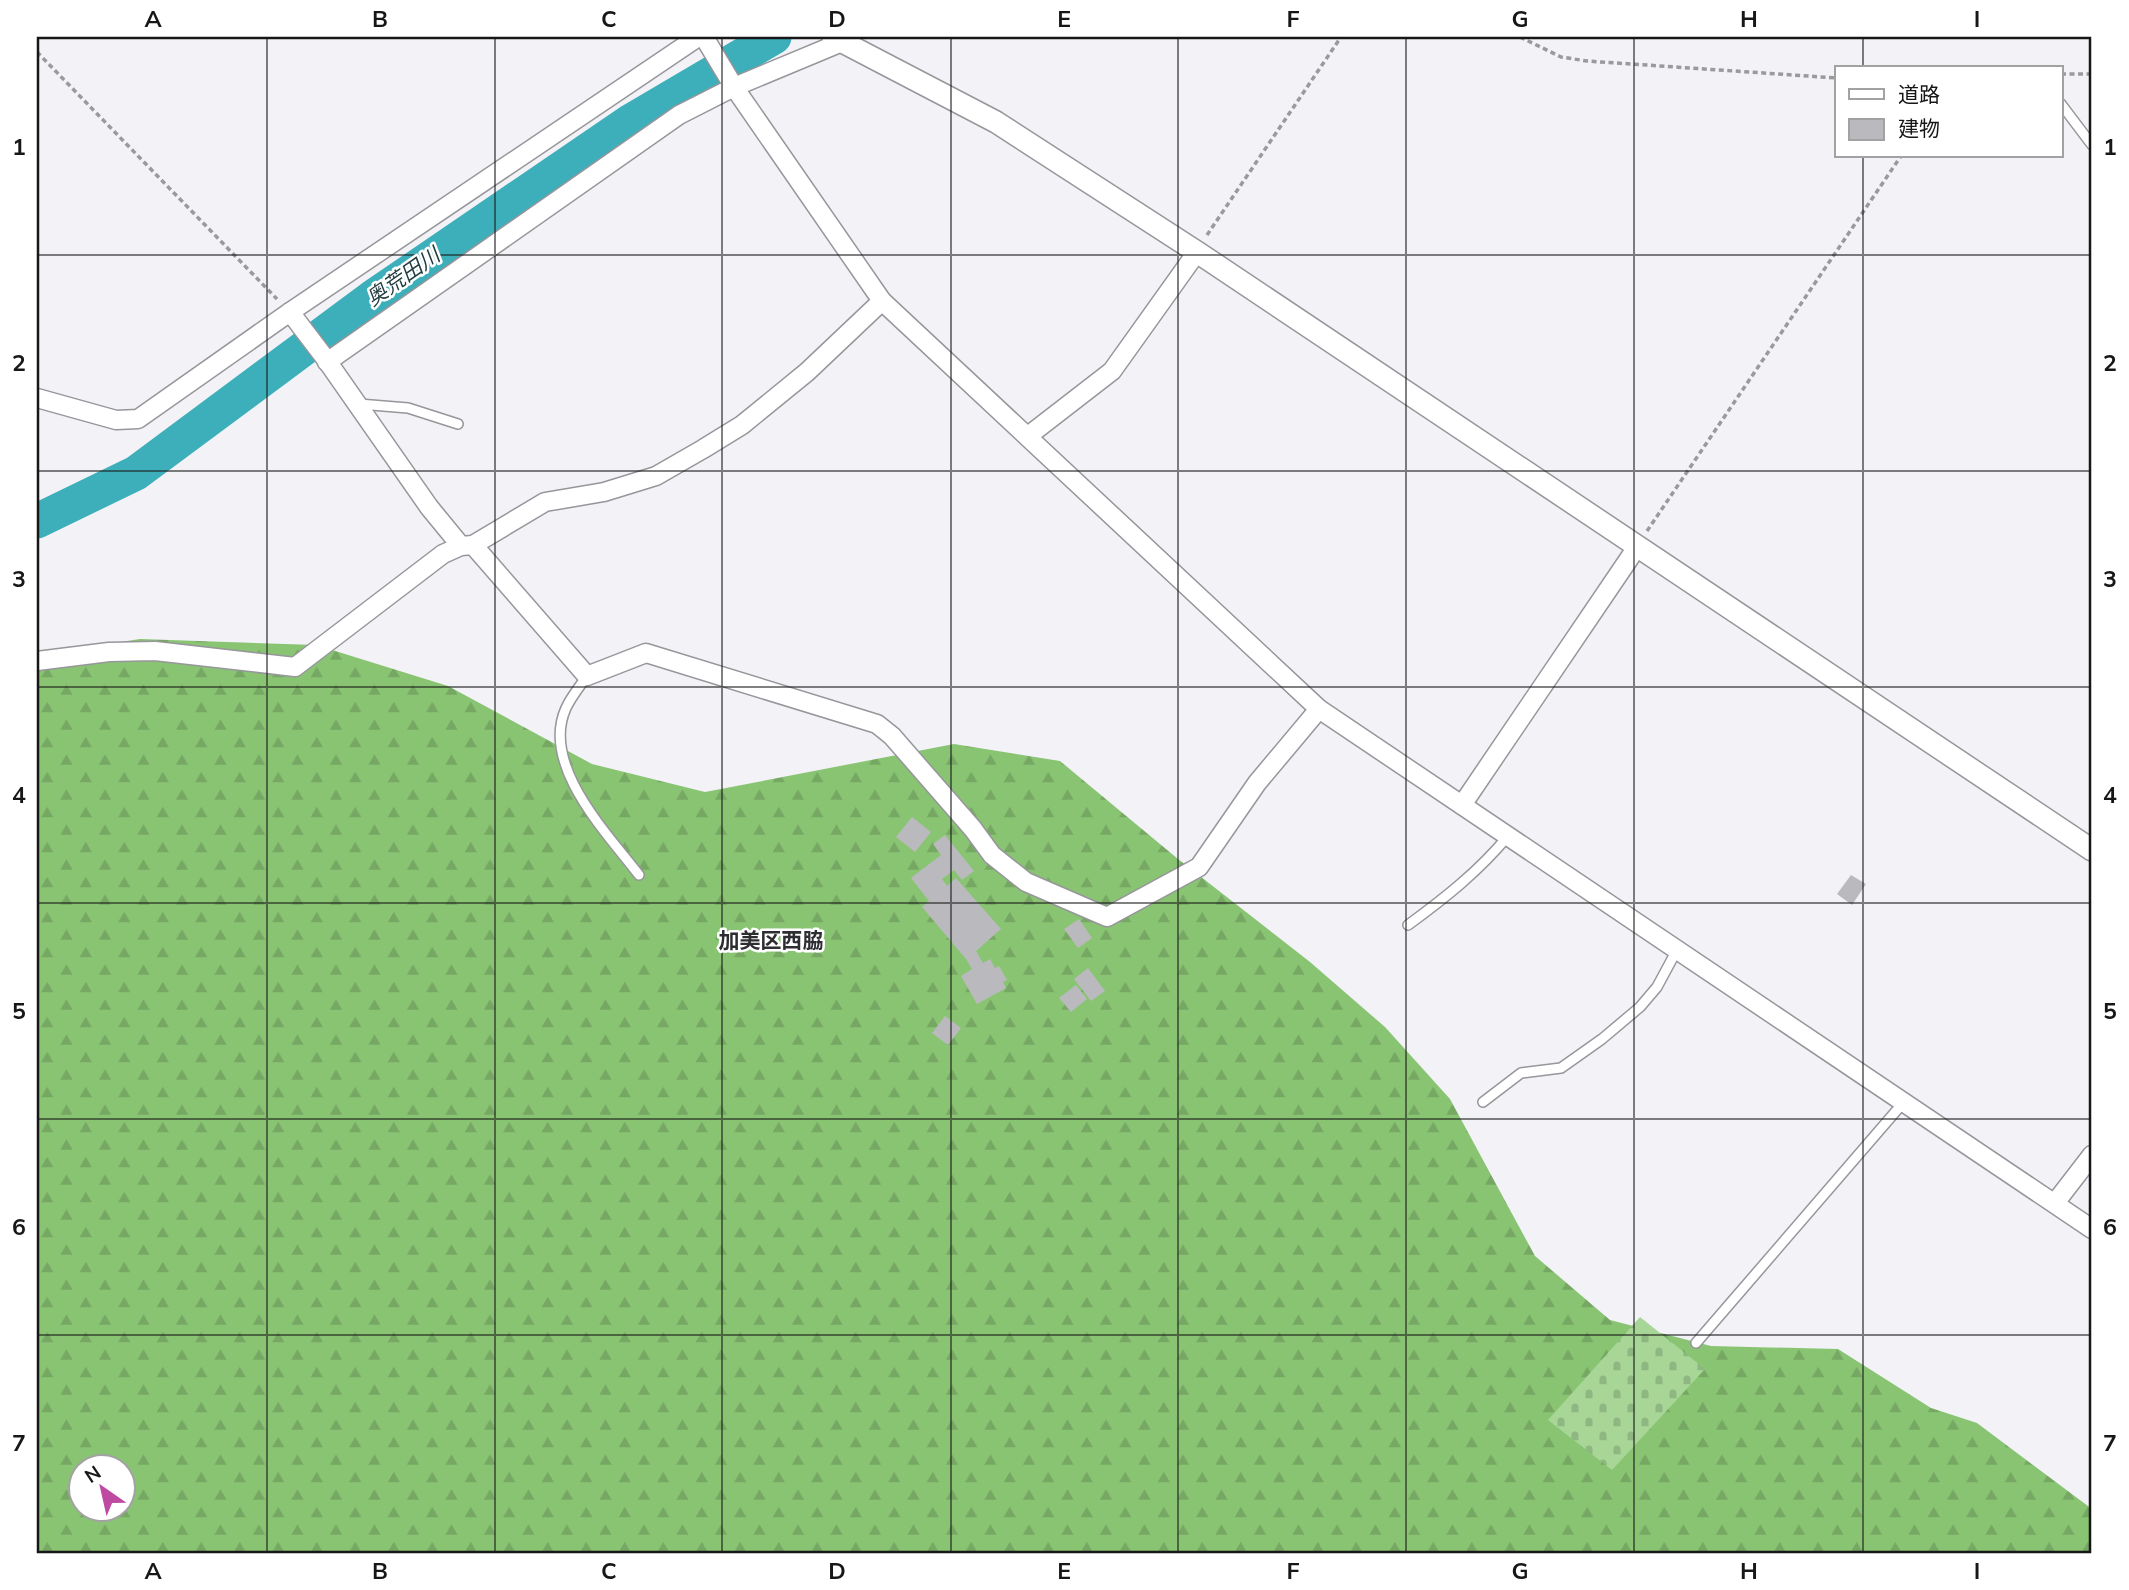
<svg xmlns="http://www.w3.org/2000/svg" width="2129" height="1590" font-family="Mulish,'Noto Sans JP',sans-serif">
<defs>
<pattern id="forest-firs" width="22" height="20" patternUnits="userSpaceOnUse" patternTransform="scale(1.75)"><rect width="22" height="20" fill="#89c473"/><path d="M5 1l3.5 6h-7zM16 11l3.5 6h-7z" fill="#76a863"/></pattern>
<pattern id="cemetery-stones" width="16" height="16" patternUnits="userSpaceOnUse" patternTransform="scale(1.75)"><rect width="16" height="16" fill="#a7d696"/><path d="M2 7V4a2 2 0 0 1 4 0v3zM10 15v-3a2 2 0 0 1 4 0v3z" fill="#8fb781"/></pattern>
</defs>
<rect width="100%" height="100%" fill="#f2f2f7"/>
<path fill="url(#forest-firs)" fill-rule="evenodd" d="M 140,639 L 316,645 L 448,686 L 592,764 L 705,792 L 954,744 L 1060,761 L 1178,859 L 1310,962 L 1385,1027 L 1450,1099 L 1535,1256 L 1610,1320 L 1711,1346 L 1838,1349 L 1931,1408 L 1977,1423 L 2092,1509 L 2092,1553 L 37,1553 L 37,655 ZM 80,1468 L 122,1468 L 122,1510 L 80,1510 Z"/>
<polygon fill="url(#cemetery-stones)" points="1640,1317 1705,1369 1612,1470 1548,1420"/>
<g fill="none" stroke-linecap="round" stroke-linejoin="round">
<polyline stroke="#3cafba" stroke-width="35" points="37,521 136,473 373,297 631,121 774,37"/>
</g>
<g fill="#bababe">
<polygon points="912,817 931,832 915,852 896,837"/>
<polygon points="945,835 974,871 962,880 954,870 942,879 947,886 956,878 1001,929 976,951 983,963 990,959 995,968 999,966 1007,980 1003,982 1006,988 977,1004 961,976 972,969 966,959 922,907 929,901 911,878 941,855 933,844"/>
<polygon points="1851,875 1866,884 1852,905 1837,894"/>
<polygon points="1079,919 1092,938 1078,948 1064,929"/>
<polygon points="1088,968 1105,991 1091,1001 1074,979"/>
<polygon points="1076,985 1087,999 1071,1012 1059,998"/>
<polygon points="945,1016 961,1028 948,1045 932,1033"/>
</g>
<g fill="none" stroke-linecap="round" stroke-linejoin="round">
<defs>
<g id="service">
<polyline points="2061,104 2092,145"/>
<polyline points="359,404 408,408 458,424"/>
<path d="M 587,676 C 580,686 571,697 566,708 C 540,765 607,833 639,875"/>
<path d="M 1408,925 C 1445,898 1479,871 1508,836"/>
<polyline points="1483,1102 1521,1073 1561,1068 1602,1039 1640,1007 1657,987 1678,948"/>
<polyline points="1696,1343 1903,1103"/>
</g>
<g id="minor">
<polyline points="704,37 734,87 882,301 1319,709 2092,1229"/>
<polyline points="290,312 325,358 429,507 461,546"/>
<polyline points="327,362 679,115 734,87 842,42"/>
<polyline points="37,398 116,420 138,419 290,312 698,37"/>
<polyline points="1028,436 1112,371 1197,252"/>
<polyline points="473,545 587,676 646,653 877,724 892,736 973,829 992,855 1026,882 1107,917 1199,867 1257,783 1319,709"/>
<polyline points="37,661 109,652 155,651 295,667 443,554 461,546 473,545 545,502 604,492 656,476 703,449 742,425 807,372 882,301"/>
<polyline points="1462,805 1637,547"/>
<polyline points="2055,1203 2092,1155"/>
</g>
<polyline id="tertiary" points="833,37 996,122 1197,252 2092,850"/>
</defs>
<use href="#service" stroke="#96969b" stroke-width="12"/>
<use href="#minor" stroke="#96969b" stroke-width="21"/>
<use href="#tertiary" stroke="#96969b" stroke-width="24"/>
<g stroke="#9a9a9d" stroke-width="3.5" stroke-dasharray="5 3.5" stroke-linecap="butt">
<polyline points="1520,37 1561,57 1587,61 1837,78"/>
<polyline points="37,52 277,299"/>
<polyline points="2061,74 2092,74"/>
<polyline points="1207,235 1341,37"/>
<polyline points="1647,531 1901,156"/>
</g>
<use href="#service" stroke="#fff" stroke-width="9"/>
<use href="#minor" stroke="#fff" stroke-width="18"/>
<use href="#tertiary" stroke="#fff" stroke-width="21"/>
</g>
<path fill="none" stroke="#171718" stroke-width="2" stroke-opacity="0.55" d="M 267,37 L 267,1553M 495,37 L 495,1553M 722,37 L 722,1553M 951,37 L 951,1553M 1178,37 L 1178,1553M 1406,37 L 1406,1553M 1634,37 L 1634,1553M 1863,37 L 1863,68M 1863,156 L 1863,1553M 37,255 L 2092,255M 37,471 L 2092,471M 37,687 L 2092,687M 37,903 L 2092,903M 37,1119 L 2092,1119M 37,1335 L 2092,1335"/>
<g text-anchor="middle" stroke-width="5" stroke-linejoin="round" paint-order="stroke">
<g font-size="21" font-style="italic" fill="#233c3f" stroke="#fff">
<text transform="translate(403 277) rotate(-35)" y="7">奥荒田川</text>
</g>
<g font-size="21" font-weight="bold" fill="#2e2e32" stroke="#fff">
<text x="771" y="948">加美区西脇</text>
</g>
</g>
<rect width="2129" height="1590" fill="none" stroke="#ffffff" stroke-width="77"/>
<rect x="1835" y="66" width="228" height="91" fill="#ffffff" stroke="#a2a2a3" stroke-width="2"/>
<rect x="1849" y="89" width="35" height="10" fill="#ffffff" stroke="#a2a2a3" stroke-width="2"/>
<text x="1898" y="102" font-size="21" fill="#171718">道路</text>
<rect x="1849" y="119" width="35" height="21" fill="#bababe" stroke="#a2a2a3" stroke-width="2"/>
<text x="1898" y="136" font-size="21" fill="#171718">建物</text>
<g transform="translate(102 1488) rotate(326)"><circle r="33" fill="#ffffff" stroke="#a2a2a3" stroke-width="2"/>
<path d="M0-5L12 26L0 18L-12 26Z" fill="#be4aa2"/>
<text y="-10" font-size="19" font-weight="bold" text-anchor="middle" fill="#171718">N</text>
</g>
<rect x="38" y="38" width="2052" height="1514" fill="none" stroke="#171718" stroke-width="2.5"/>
<g font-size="23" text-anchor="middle" font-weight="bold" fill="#171718">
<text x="153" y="27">A</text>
<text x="380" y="27">B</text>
<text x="609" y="27">C</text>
<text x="837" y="27">D</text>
<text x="1064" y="27">E</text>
<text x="1293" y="27">F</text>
<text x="1520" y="27">G</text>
<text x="1749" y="27">H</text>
<text x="1977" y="27">I</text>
<text x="19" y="155">1</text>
<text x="2110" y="155">1</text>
<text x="19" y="371">2</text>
<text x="2110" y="371">2</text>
<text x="19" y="587">3</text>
<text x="2110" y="587">3</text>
<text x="19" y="803">4</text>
<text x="2110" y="803">4</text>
<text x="19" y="1019">5</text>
<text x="2110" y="1019">5</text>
<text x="19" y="1235">6</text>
<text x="2110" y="1235">6</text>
<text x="19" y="1451">7</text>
<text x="2110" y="1451">7</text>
<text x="153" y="1579">A</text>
<text x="380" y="1579">B</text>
<text x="609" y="1579">C</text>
<text x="837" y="1579">D</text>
<text x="1064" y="1579">E</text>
<text x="1293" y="1579">F</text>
<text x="1520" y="1579">G</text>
<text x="1749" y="1579">H</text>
<text x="1977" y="1579">I</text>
</g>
</svg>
